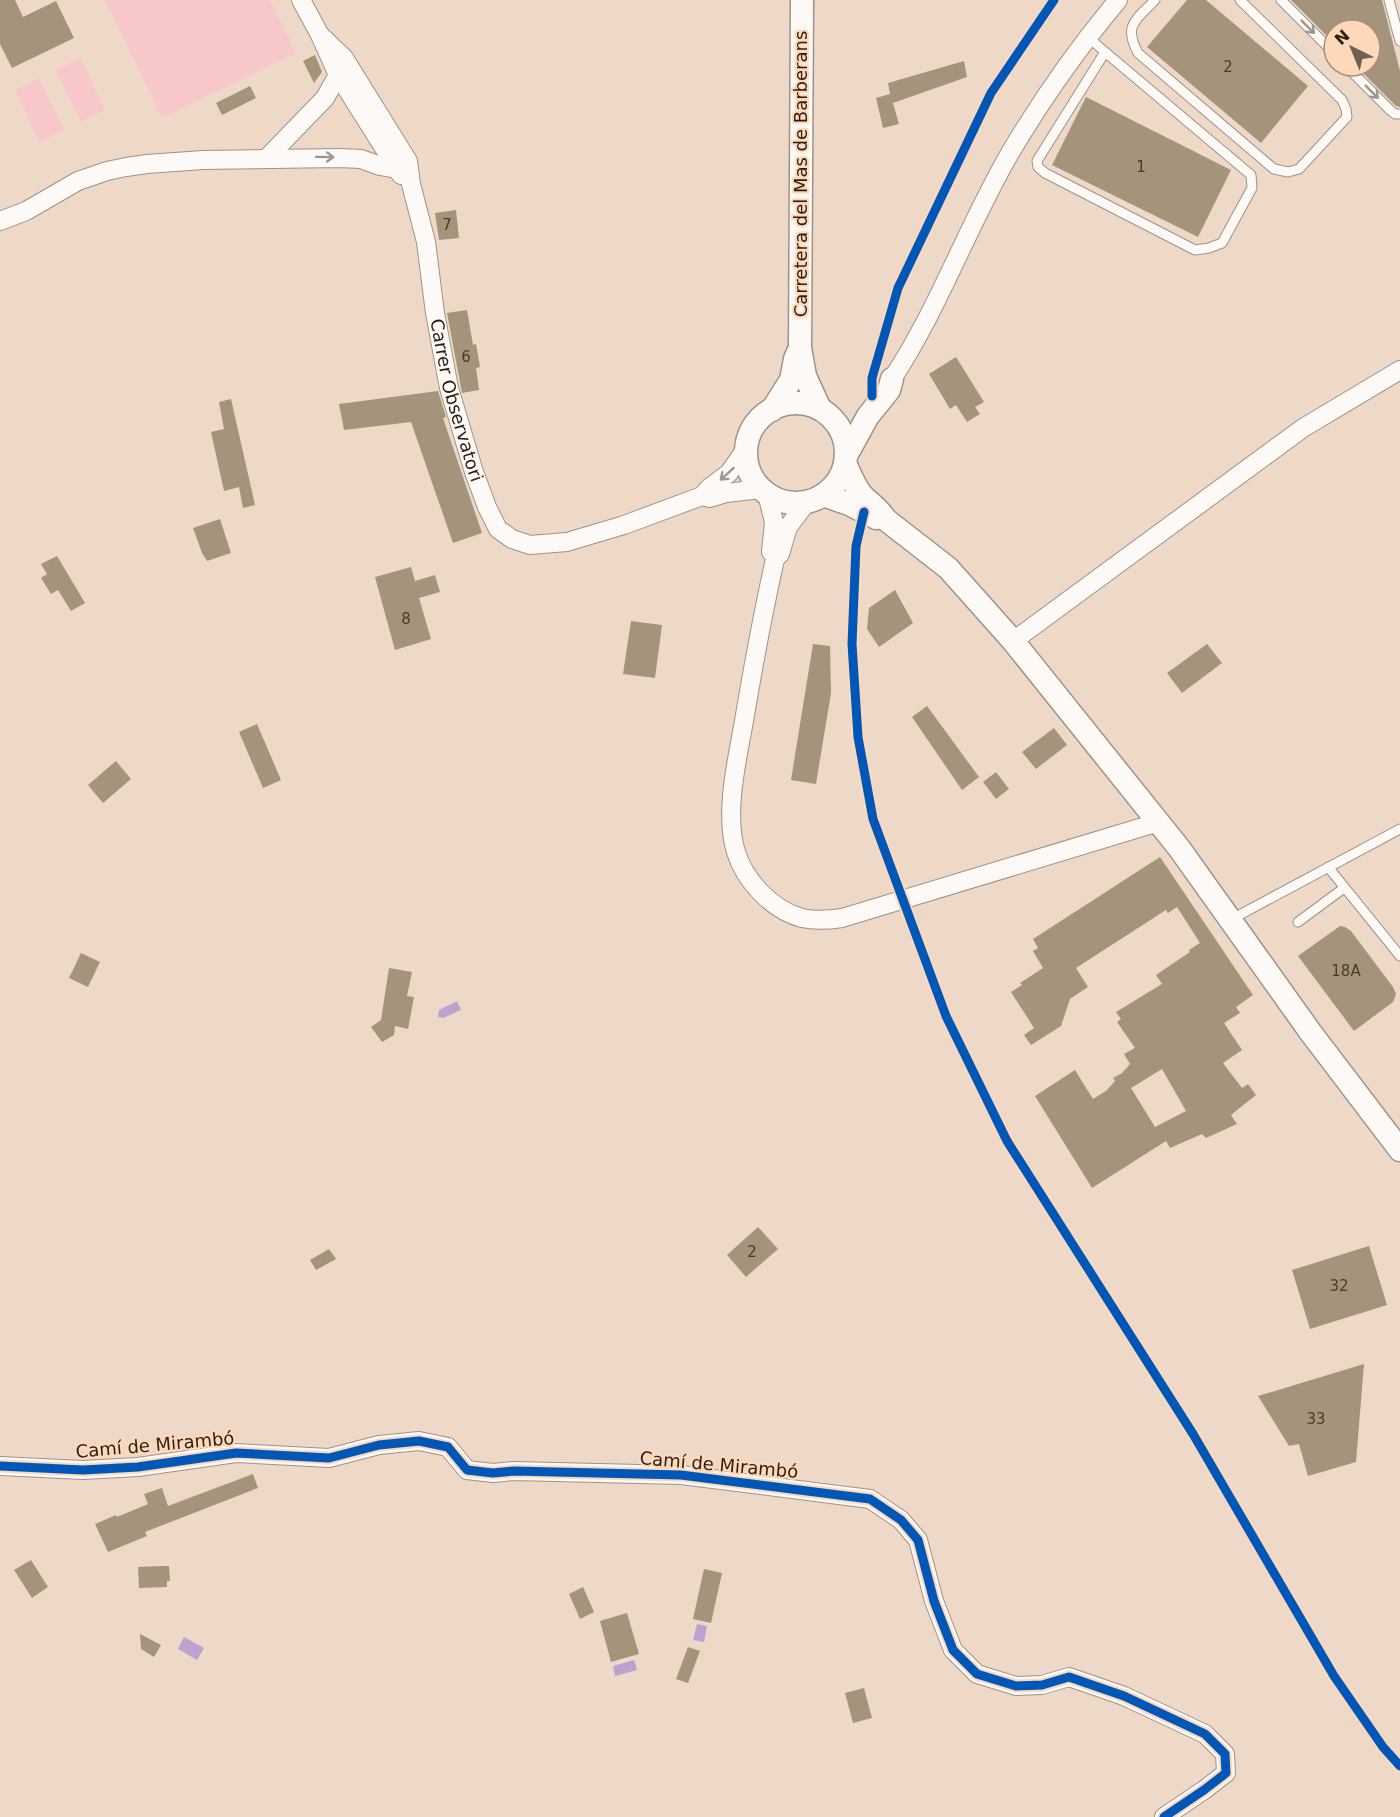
<svg xmlns="http://www.w3.org/2000/svg" width="1400" height="1817" font-family="'DejaVu Sans',sans-serif">
<rect width="100%" height="100%" fill="#eed9c8"/>
<g fill="#f7c7c9">
<polygon points="105,0 270,0 296,53 162,118"/>
<polygon points="80,58 105,110 81,122 55,70"/>
<polygon points="39,78 64,130 40,142 15,90"/>
</g>
<g fill="#bca2cf">
<polygon points="457,1001 461,1010 443,1018 438,1017 439,1010"/>
<polygon points="697,1624 707,1626 704,1642 693,1640"/>
<polygon points="184,1637 204,1648 197,1660 178,1649"/>
<polygon points="634,1660 637,1670 615,1676 613,1666"/>
</g>
<g fill="#a4947b" fill-rule="evenodd">
<polygon points="0,0 15,0 23,17 56,1 74,38 12,68 0,44"/>
<polygon points="1187,0 1206,0 1308,86 1261,143 1147,47"/>
<polygon points="1291,0 1382,0 1400,71 1400,107 1396,106 1356,66 1370,66 1370,30 1334,30 1334,43"/>
<polygon points="315,55 322,72 314,83 303,61"/>
<polygon points="964,61 967,77 893,103 899,124 883,128 876,98 890,94 888,83"/>
<polygon points="250,86 256,98 222,115 216,103"/>
<polygon points="1086,97 1231,170 1198,237 1052,165"/>
<polygon points="456,210 459,238 439,240 435,213"/>
<polygon points="467,310 473,345 476,344 480,367 476,368 479,390 462,393 447,313"/>
<polygon points="956,357 984,402 975,407 980,414 967,422 956,405 950,409 929,374"/>
<polygon points="438,391 446,417 443,418 482,533 453,543 411,422 344,430 339,404"/>
<polygon points="231,399 255,505 243,508 239,487 224,491 211,432 224,429 219,402"/>
<polygon points="220,519 231,553 207,561 202,553 193,528"/>
<polygon points="57,556 85,603 71,611 58,590 51,594 41,578 47,574 41,564"/>
<polygon points="411,567 415,581 435,575 440,592 419,598 431,639 395,650 375,577"/>
<polygon points="895,590 913,623 879,647 867,629 869,608"/>
<polygon points="631,621 662,625 655,678 623,674"/>
<polygon points="813,644 830,646 831,693 816,784 791,780"/>
<polygon points="1207,644 1222,663 1182,693 1167,673"/>
<polygon points="927,706 979,777 962,790 912,717"/>
<polygon points="257,724 281,780 263,788 239,732"/>
<polygon points="1054,728 1067,745 1036,769 1022,752"/>
<polygon points="116,761 131,779 103,803 88,785"/>
<polygon points="996,772 1009,789 996,799 983,782"/>
<path d="M 1160,857 L 1253,995 L 1236,1007 L 1240,1013 L 1224,1023 L 1242,1050 L 1223,1063 L 1242,1088 L 1248,1084 L 1256,1095 L 1231,1115 L 1237,1124 L 1206,1138 L 1202,1134 L 1170,1148 L 1166,1141 L 1092,1188 L 1035,1096 L 1075,1070 L 1093,1099 L 1106,1091 L 1115,1081 L 1113,1078 L 1122,1073 L 1130,1064 L 1124,1054 L 1135,1048 L 1117,1022 L 1121,1019 L 1116,1012 L 1162,984 L 1156,975 L 1190,952 L 1189,950 L 1200,943 L 1177,907 L 1168,913 L 1166,910 L 1076,968 L 1088,987 L 1070,999 L 1061,1026 L 1031,1045 L 1024,1035 L 1034,1028 L 1011,992 L 1022,985 L 1020,983 L 1043,968 L 1033,951 L 1038,948 L 1033,939 ZM 1162,1069 L 1186,1111 L 1155,1127 L 1131,1088 Z"/>
<polygon points="1340,926 1345,927 1351,931 1393,987 1396,994 1393,1002 1354,1031 1298,956"/>
<polygon points="81,953 100,962 88,987 69,978"/>
<polygon points="389,968 412,972 407,996 414,997 408,1029 395,1026 394,1035 382,1042 371,1027 381,1020"/>
<polygon points="758,1227 778,1249 746,1277 727,1255"/>
<polygon points="1369,1246 1387,1305 1310,1329 1292,1270"/>
<polygon points="329,1249 336,1259 316,1270 310,1260"/>
<polygon points="1364,1364 1356,1462 1308,1476 1299,1444 1289,1446 1258,1396"/>
<polygon points="253,1474 258,1488 145,1532 147,1536 108,1552 95,1524 116,1515 117,1517 148,1504 144,1494 162,1488 168,1506"/>
<polygon points="31,1560 48,1587 32,1598 14,1570"/>
<polygon points="162,1566 169,1566 170,1581 167,1581 167,1587 139,1588 138,1567"/>
<polygon points="704,1569 722,1573 711,1623 693,1619"/>
<polygon points="583,1587 594,1612 580,1619 569,1594"/>
<polygon points="627,1613 639,1654 611,1662 600,1621"/>
<polygon points="140,1634 161,1645 154,1657 141,1649"/>
<polygon points="688,1647 700,1651 688,1683 676,1679"/>
<polygon points="864,1688 872,1718 853,1723 845,1693"/>
</g>
<g fill="none" stroke-linecap="round" stroke-linejoin="round">
<defs>
<g id="service">
<path d="M 1155,0 C 1136,20 1123,25 1138,53 L 1274,169 L 1288,172 L 1299,169 L 1347,117 L 1346,109 L 1342,100 L 1240,0"/>
<polyline points="1281,0 1334,53"/>
<polyline points="1389,0 1400,41"/>
<polyline points="1088,37 1105,52 1251,175 1252,188 1222,243 1209,248 1195,250 1045,173 1038,167 1037,161 1105,52"/>
<polyline points="1346,66 1390,110 1395,114 1400,114"/>
<polyline points="1328,867 1400,956"/>
<polyline points="1230,920 1400,829"/>
<polyline points="1298,922 1344,888"/>
</g>
<g id="minor">
<polyline points="301,0 320,35 338,75 401,175"/>
<path id="s1" d="M 320,35 L 344,58 L 408,161 L 411,184 L 426,242 L 435,313 L 449,388 L 474,472 L 487,507 L 498,529 L 512,539 L 530,545 L 567,542 L 624,525 L 702,496 L 710,498 L 726,493 L 761,489"/>
<polyline points="266,159 325,98 338,75"/>
<polyline points="0,221 26,211 78,181 107,171 126,167 147,164 203,160 340,158 361,159 380,166 397,169"/>
<path d="M 892,379 C 939,308 967,227 1010,153 C 1042,99 1078,48 1118,0"/>
<polyline points="767,494 774,522 771,552"/>
<polyline points="702,496 709,488 729,473 747,447"/>
<path d="M 807,502 L 788,527 L 780,554 L 775,559 C 763,613 753,667 744,721 C 737,760 724,814 736,852 C 745,881 772,910 802,918 C 815,921 829,920 842,918 L 1159,822"/>
<polyline points="1013,641 1303,428 1400,370"/>
<polyline points="0,1466 83,1470 138,1467 236,1453 329,1458 379,1445 419,1441 448,1447 467,1470 493,1473 514,1471 681,1475 870,1499 901,1520 918,1540 934,1601 953,1650 977,1674 1016,1686 1042,1685 1069,1677 1124,1696 1205,1734 1225,1754 1226,1773 1204,1790 1164,1817"/>
</g>
<g id="tertiary">
<polyline points="802,0 800,348 805,376 820,409"/>
<circle cx="796" cy="453" r="50"/>
<polyline points="772,410 791,380 795,359 798,352"/>
<polyline points="846,456 868,416 889,390 892,379"/>
<path d="M 845,463 C 850,474 854,485 861,494 C 869,503 879,508 885,519 L 948,568 L 1013,641 L 1179,848 L 1311,1033 L 1400,1150"/>
<polyline points="823,495 849,504 876,518"/>
</g>
</defs>
<use href="#service" stroke="#a19285" stroke-width="11"/>
<use href="#minor" stroke="#a19285" stroke-width="20"/>
<use href="#tertiary" stroke="#a19285" stroke-width="25"/>
<use href="#service" stroke="#fcf9f7" stroke-width="9"/>
<use href="#minor" stroke="#fcf9f7" stroke-width="18"/>
<use href="#tertiary" stroke="#fcf9f7" stroke-width="22"/>
<defs>
<g id="cycleway">
<polyline points="872,396 872,378 898,288 991,93 1054,0"/>
<polyline points="864,512 856,546 852,644 858,737 873,819 946,1016 1007,1141 1193,1434 1334,1676 1383,1747 1400,1766"/>
<polyline points="0,1466 83,1470 138,1467 236,1453 329,1458 379,1445 419,1441 448,1447 467,1470 493,1473 514,1471 681,1475 870,1499 901,1520 918,1540 934,1601 953,1650 977,1674 1016,1686 1042,1685 1069,1677 1124,1696 1205,1734 1225,1754 1226,1773 1204,1790 1164,1817"/>
</g>
</defs>
<use href="#cycleway" stroke="#fdd8b9" stroke-width="13"/>
<use href="#cycleway" stroke="#0057b8" stroke-width="9"/>
</g>
<defs><path id="oneway-shaft" d="M-6 0H5M1.5-3L5.5 0L1.5 3" fill="none" stroke-width="1.6" stroke-linecap="round" stroke-linejoin="round" transform="scale(1.5)"/></defs>
<g stroke="#9e9690">
<use href="#oneway-shaft" transform="translate(1308 27) rotate(45)"/>
<use href="#oneway-shaft" transform="translate(1372 92) rotate(45)"/>
<use href="#oneway-shaft" transform="translate(325 157) rotate(1)"/>
<use href="#oneway-shaft" transform="translate(727 474) rotate(138)"/>
</g>
<g text-anchor="middle" stroke-width="4.5" stroke-linejoin="round" paint-order="stroke">
<g font-size="15" fill="#4a3c2d">
<text x="1228" y="72">2</text>
<text x="1141" y="172">1</text>
<text x="447" y="230">7</text>
<text x="466" y="362">6</text>
<text x="406" y="624">8</text>
<text x="1346" y="976">18A</text>
<text x="752" y="1257">2</text>
<text x="1339" y="1291">32</text>
<text x="1316" y="1424">33</text>
</g>
<g font-size="18" fill="#2c1e13" stroke="#fdd8b9">
<text transform="translate(801 174) rotate(-90)" y="6">Carretera del Mas de Barberans</text>
<text dy="6" stroke="none"><textPath href="#s1" startOffset="399">Carrer Observatori</textPath></text>
<text transform="translate(155 1445) rotate(-5)" y="6">Camí de Mirambó</text>
<text transform="translate(719 1465) rotate(5)" y="6">Camí de Mirambó</text>
</g>
</g>
<g transform="translate(1352 48) rotate(317)"><circle r="28" fill="#fdd8b9" stroke="#a98e77" stroke-width="1.5"/>
<path d="M0-4.5L10 22L0 15L-10 22Z" fill="#705f52"/>
<text y="-9" font-size="16" font-weight="bold" text-anchor="middle" fill="#2c1e13">N</text>
</g>
</svg>
